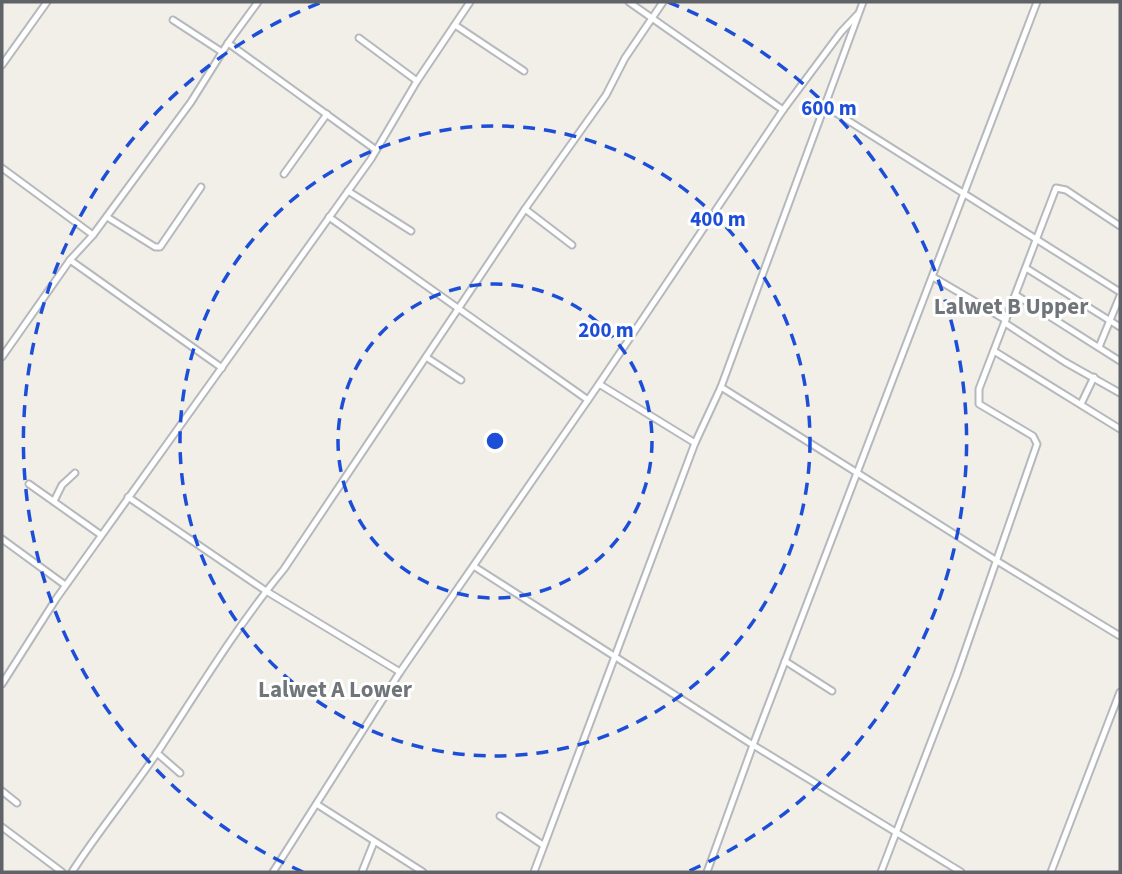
<svg xmlns="http://www.w3.org/2000/svg" width="1122" height="874" font-family="'Source Sans 3',sans-serif">
<rect width="100%" height="100%" fill="#f1efe8"/>
<g fill="none" stroke-linecap="round" stroke-linejoin="round">
<defs>
<g id="minor">
<polyline points="629,2 783,110"/>
<polyline points="173,20 222,52"/>
<polyline points="455,25 524,71"/>
<polyline points="359,38 417,81"/>
<polyline points="228,43 376,150"/>
<polyline points="2,65 47,2"/>
<polyline points="825,106 1120,292"/>
<polyline points="2,168 93,235"/>
<polyline points="284,174 327,114"/>
<polyline points="348,191 411,231"/>
<polyline points="525,209 572,245"/>
<polyline points="107,217 155,247 160,247 201,187"/>
<polyline points="329,217 588,400"/>
<polyline points="70,260 222,368"/>
<polyline points="1026,268 1120,327"/>
<polyline points="933,277 1006,320"/>
<polyline points="1016,295 1120,361"/>
<polyline points="1005,323 1065,362 1120,393"/>
<polyline points="1099,347 1120,296"/>
<polyline points="994,351 1120,429"/>
<polyline points="2,357 70,260 93,235 191,102 228,43 258,2"/>
<polyline points="426,357 461,380"/>
<polyline points="599,384 695,443"/>
<polyline points="721,387 997,561 1120,636"/>
<polyline points="1081,404 1094,377"/>
<polyline points="29,484 101,535"/>
<polyline points="128,497 266,591 400,672"/>
<polyline points="54,501 62,485 75,473"/>
<polyline points="2,539 65,585"/>
<polyline points="475,567 753,745 961,872"/>
<polyline points="785,661 832,691"/>
<polyline points="2,684 56,599 371,159 417,81 470,2"/>
<polyline points="157,753 180,773"/>
<polyline points="2,791 17,803"/>
<polyline points="318,805 423,872"/>
<polyline points="500,816 543,845"/>
<polyline points="2,827 62,872"/>
<path d="M 72,872 C 99,830 131,792 159,750 C 199,689 237,626 284,569 L 525,209 L 606,95 L 625,58 L 663,2"/>
<polyline points="273,872 400,672 599,384 783,110 841,32 857,15"/>
<polyline points="362,872 374,842"/>
<polyline points="534,872 695,443 721,387 863,2"/>
<polyline points="707,872 753,745 1037,2"/>
<polyline points="881,872 957,674 1037,444 1033,436 979,404 979,389 1056,188 1066,190 1120,226"/>
<polyline points="1051,872 1120,692"/>
</g>
</defs>
<use href="#minor" stroke="#b5b8bc" stroke-width="9"/>
<use href="#minor" stroke="#fff" stroke-width="5"/>
</g>
<g fill="none" stroke="#1d4ed8" stroke-width="3.5" stroke-dasharray="12 9">
<circle cx="495" cy="441" r="157"/>
<circle cx="495" cy="441" r="315"/>
<path d="M303 872A472 472 0 0 1 322 2M668 2A472 472 0 0 1 687 872"/>
</g>
<g text-anchor="middle" stroke-width="6" stroke-linejoin="round" paint-order="stroke">
<g font-size="23" font-weight="bold" fill="#70757a" stroke="#fff">
<text x="1011" y="314">Lalwet B Upper</text>
<text x="335" y="697">Lalwet A Lower</text>
</g>
</g>
<circle cx="495" cy="441" r="10" fill="#1d4ed8" stroke="#fff" stroke-width="3.5"/>
<g font-size="21" text-anchor="middle" font-weight="bold" fill="#1d4ed8" stroke="#fff" stroke-width="6" stroke-linejoin="round" paint-order="stroke">
<text x="829" y="115">600 m</text>
<text x="718" y="226">400 m</text>
<text x="606" y="337">200 m</text>
</g>
<rect width="1122" height="874" fill="none" stroke="#5f6368" stroke-width="7"/>
</svg>
